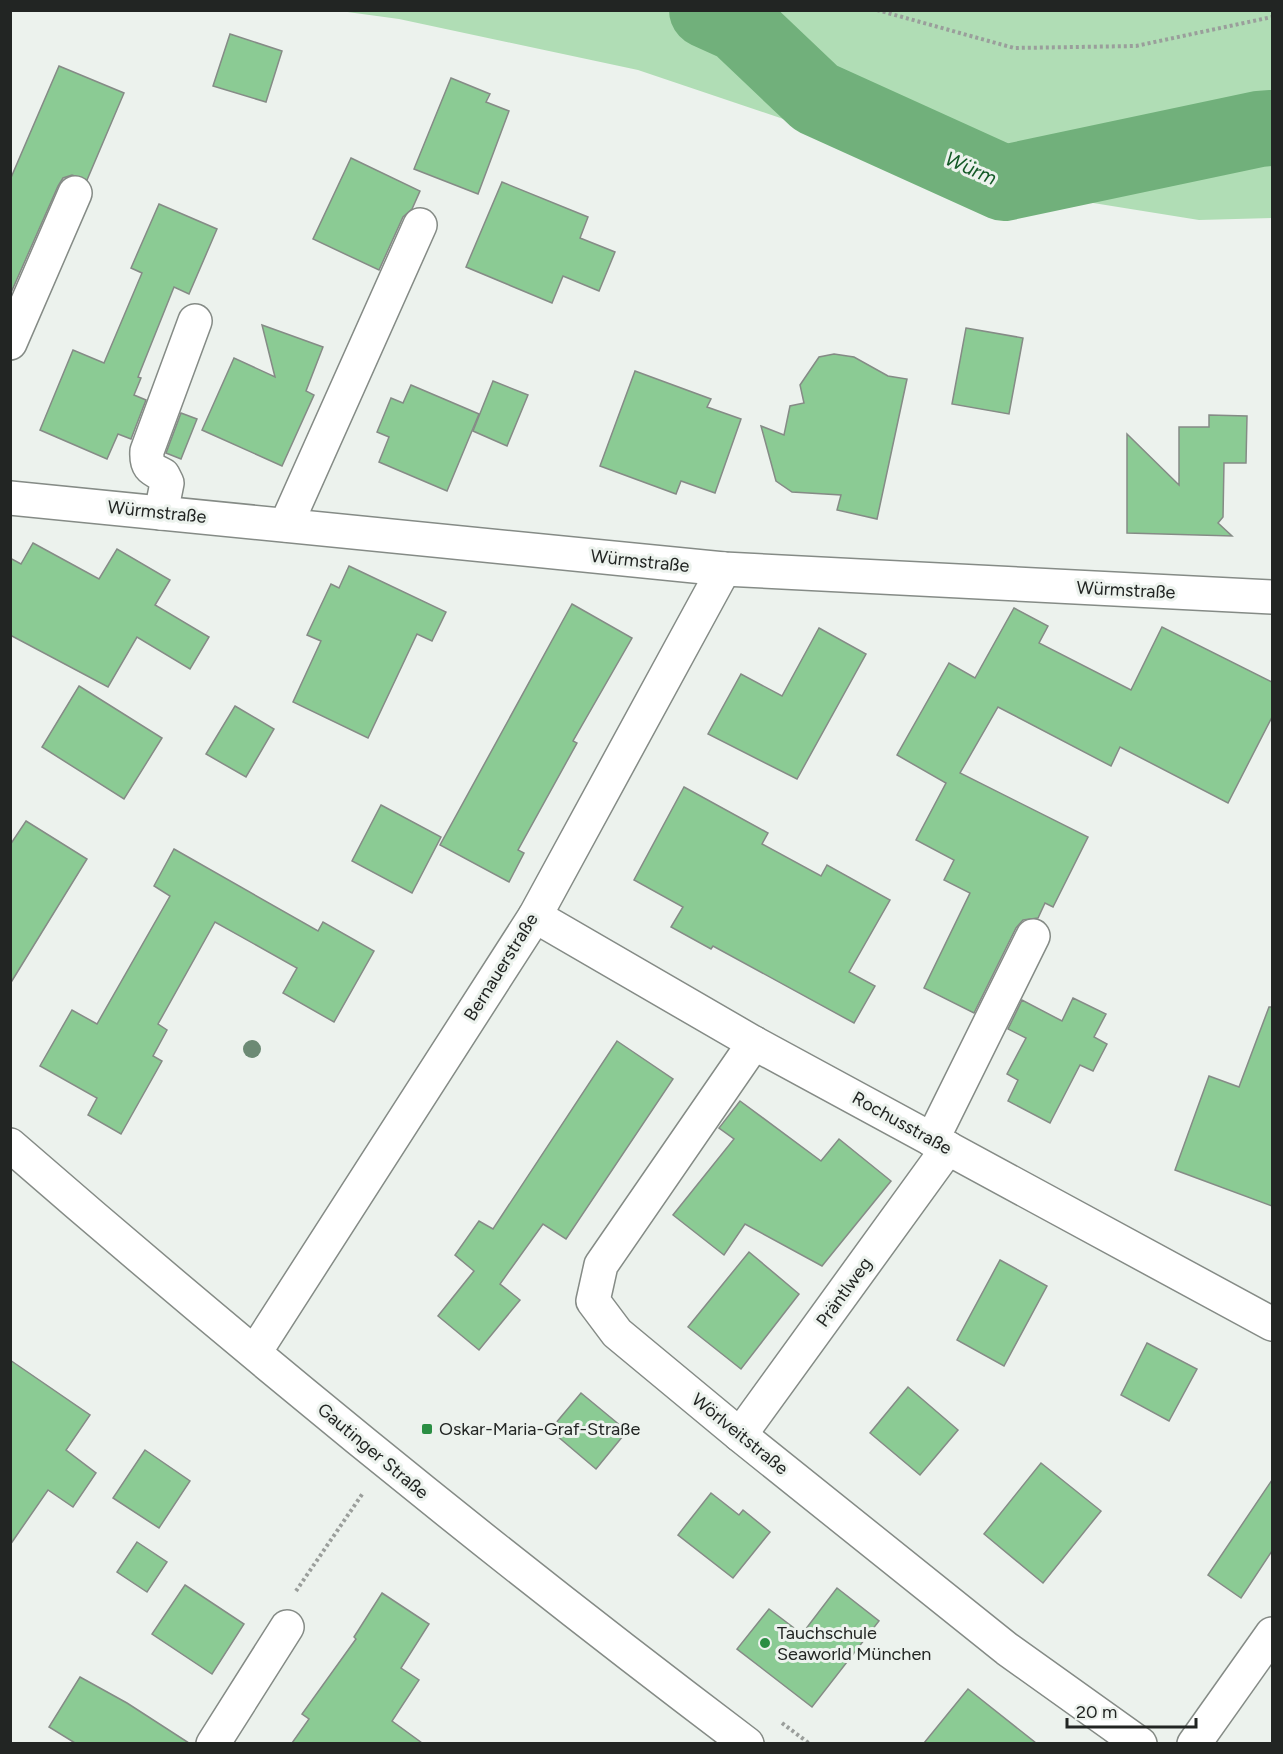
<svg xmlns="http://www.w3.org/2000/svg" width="1283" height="1754" font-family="Figtree,sans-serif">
<rect width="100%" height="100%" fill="#ecf2ed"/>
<polygon fill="#b0ddb5" points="340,11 1272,11 1272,218 1199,220 1087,202 977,211 875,150 638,70 399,19"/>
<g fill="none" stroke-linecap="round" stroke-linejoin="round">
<polyline stroke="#71b07b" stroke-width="76" points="707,10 738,24 816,98 1004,183 1259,129 1272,128"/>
</g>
<g fill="#8bcb94" stroke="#858b86" stroke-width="1.5">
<polygon points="230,34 282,51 266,102 213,86"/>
<polygon points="59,66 124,93 87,180 72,175 63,178 58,186 10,295 10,180"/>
<polygon points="451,78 490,94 486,102 509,111 478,194 414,169"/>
<polygon points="351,158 420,191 412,209 403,217 379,270 313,239"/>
<polygon points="502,182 588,217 580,238 615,252 599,291 563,276 552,303 466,267"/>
<polygon points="159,204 217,229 189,294 174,287 138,377 141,378 134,395 146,400 131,439 118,434 107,459 40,430 73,350 104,363 142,273 131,268"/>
<polygon points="262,325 323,347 306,391 314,395 282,466 202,430 234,358 275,377"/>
<polygon points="966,328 1023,338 1009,414 952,404"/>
<polygon points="834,354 854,357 888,376 907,379 877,519 837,510 841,495 792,492 776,481 761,426 784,435 790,406 804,403 800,385 819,357"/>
<polygon points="635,371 711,399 707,407 741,419 715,493 681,481 676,494 600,466"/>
<polygon points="493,381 528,395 507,446 473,431"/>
<polygon points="411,385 479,414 447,491 379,462 389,437 377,432 391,398 403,403"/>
<polygon points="181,413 197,419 181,459 166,453"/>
<polygon points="1209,415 1247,416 1246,463 1224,463 1223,517 1218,523 1232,536 1127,533 1127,434 1179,485 1179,427 1209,427"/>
<polygon points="33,543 99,579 117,549 170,580 155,605 209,637 190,669 137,637 108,687 10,635 10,558 21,564"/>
<polygon points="349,566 446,612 432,641 417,634 368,738 293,702 321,641 307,635 331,584 339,588"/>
<polygon points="572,604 632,638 573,741 577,743 518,850 524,853 509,882 440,845"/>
<polygon points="1014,608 1048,626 1039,643 1131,690 1162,627 1272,682 1272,717 1228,803 1120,747 1111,766 998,707 960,773 1088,837 1053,907 1045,903 1038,918 1023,920 1016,928 974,1013 924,988 970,893 944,880 954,860 916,840 946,783 897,755 949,663 975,678"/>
<polygon points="819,628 866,654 797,779 708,734 741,674 782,696"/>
<polygon points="79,686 162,738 124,799 42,747"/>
<polygon points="235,706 274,729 246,777 206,754"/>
<polygon points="684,787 768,833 762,844 821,876 827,865 890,900 849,972 875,986 854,1023 713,946 711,949 671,927 683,907 634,880"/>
<polygon points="381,805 441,837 412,893 352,861"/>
<polygon points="26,821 87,859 10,984 10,845"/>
<polygon points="174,849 318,931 323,922 374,951 334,1022 283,993 297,968 215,922 158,1024 167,1030 153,1056 162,1061 121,1134 88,1115 97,1098 40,1066 72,1010 97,1024 170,896 154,886"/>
<polygon points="1073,998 1106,1014 1094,1037 1107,1044 1093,1071 1080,1065 1050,1123 1008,1101 1018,1080 1007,1074 1026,1038 1008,1029 1022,1000 1062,1021"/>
<polygon points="1269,1007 1272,1007 1272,1206 1175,1170 1209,1076 1239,1087"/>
<polygon points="617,1041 673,1079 566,1239 543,1224 500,1284 520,1300 479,1350 438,1316 474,1271 455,1255 479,1221 493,1229"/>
<polygon points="740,1101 821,1161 839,1139 891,1181 822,1266 745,1224 724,1255 673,1215 734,1139 719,1128"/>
<polygon points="749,1252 799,1294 741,1369 688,1327"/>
<polygon points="1000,1260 1047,1286 1004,1366 957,1340"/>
<polygon points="1147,1343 1197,1369 1169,1421 1121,1395"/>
<polygon points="10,1360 90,1415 66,1450 96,1473 73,1507 48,1490 10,1545"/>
<polygon points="908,1387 958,1430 920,1475 870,1433"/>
<polygon points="581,1393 627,1431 596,1469 550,1430"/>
<polygon points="145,1450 190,1481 159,1528 113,1498"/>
<polygon points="1041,1463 1101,1511 1043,1583 984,1534"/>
<polygon points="1272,1480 1272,1551 1241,1598 1208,1575"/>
<polygon points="711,1493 739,1515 743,1510 770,1532 733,1578 678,1535"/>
<polygon points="137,1542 167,1562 147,1592 117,1572"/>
<polygon points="185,1585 244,1624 212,1674 152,1634"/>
<polygon points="837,1588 879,1621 812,1707 737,1649 769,1609 802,1634"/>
<polygon points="382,1593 429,1624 401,1668 419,1680 392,1721 422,1743 292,1743 309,1719 302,1714 356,1639 354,1637"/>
<polygon points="80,1677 127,1703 189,1743 75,1743 49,1727"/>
<polygon points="968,1689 1036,1743 924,1743"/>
</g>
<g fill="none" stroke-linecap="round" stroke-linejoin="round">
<defs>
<g id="minor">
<polyline points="10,343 75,193"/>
<polyline points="10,498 724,569 1272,597"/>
<path d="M 161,513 L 167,483 L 163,475 C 150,469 146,466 147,451 L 195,321"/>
<polyline points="286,525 420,225"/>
<polyline points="535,916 754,1043 1272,1324"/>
<polyline points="754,1043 601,1265 593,1301 617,1333 740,1435 1007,1649 1140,1744"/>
<polyline points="932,1140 1033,936"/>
<polyline points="255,1352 535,916 724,569"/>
<polyline points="740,1435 948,1148"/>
<polyline points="213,1744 287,1627"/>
<polyline points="1194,1744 1272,1634"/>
</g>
<path id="major" d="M 10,1145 C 249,1353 494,1553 747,1744"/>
</defs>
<use href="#minor" stroke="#858b86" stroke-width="36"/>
<use href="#major" stroke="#858b86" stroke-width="36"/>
<g stroke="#9a9e9b" stroke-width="4" stroke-dasharray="3 3" stroke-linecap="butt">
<polyline points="877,10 1014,48 1136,46 1272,17"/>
<polyline points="296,1591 363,1493"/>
<polyline points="782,1723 810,1744"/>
</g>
<use href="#minor" stroke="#fff" stroke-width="33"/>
<use href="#major" stroke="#fff" stroke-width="33"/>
</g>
<circle fill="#6c8a74" cx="252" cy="1049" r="9"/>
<g fill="#2a8e43" stroke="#ecf2ed" stroke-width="2">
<rect x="421" y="1423" width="12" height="12" rx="3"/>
<circle cx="765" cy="1643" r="6"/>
</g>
<g text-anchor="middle" stroke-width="6" stroke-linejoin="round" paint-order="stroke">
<g font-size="18" fill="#222523" stroke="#ecf2ed">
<text transform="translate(157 512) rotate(6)" y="6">Würmstraße</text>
<text transform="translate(640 561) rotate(6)" y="6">Würmstraße</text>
<text transform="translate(1126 590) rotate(3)" y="6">Würmstraße</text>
<text transform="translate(501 967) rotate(-58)" y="6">Bernauerstraße</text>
<text transform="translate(902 1123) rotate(29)" y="6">Rochusstraße</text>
<text transform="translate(844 1292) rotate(-54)" y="6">Präntlweg</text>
<text transform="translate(740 1434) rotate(39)" y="6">Wörlveitstraße</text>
<text transform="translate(373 1451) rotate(40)" y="6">Gautinger Straße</text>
</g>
<g font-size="18" fill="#222523" stroke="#ecf2ed" text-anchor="start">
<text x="439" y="1435">Oskar-Maria-Graf-Straße</text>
<text x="777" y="1639">Tauchschule<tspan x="777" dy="21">Seaworld München</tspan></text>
</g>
<g font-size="20" font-style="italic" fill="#135926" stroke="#ecf2ed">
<text transform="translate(971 168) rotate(24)" y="7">Würm</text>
</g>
</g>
<rect width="1283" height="1754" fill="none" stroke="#222523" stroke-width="24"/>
<path d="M1067 1718v9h129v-9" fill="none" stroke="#222523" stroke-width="3"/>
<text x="1076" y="1718" font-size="18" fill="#222523" stroke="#ecf2ed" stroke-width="4.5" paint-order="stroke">20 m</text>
</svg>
